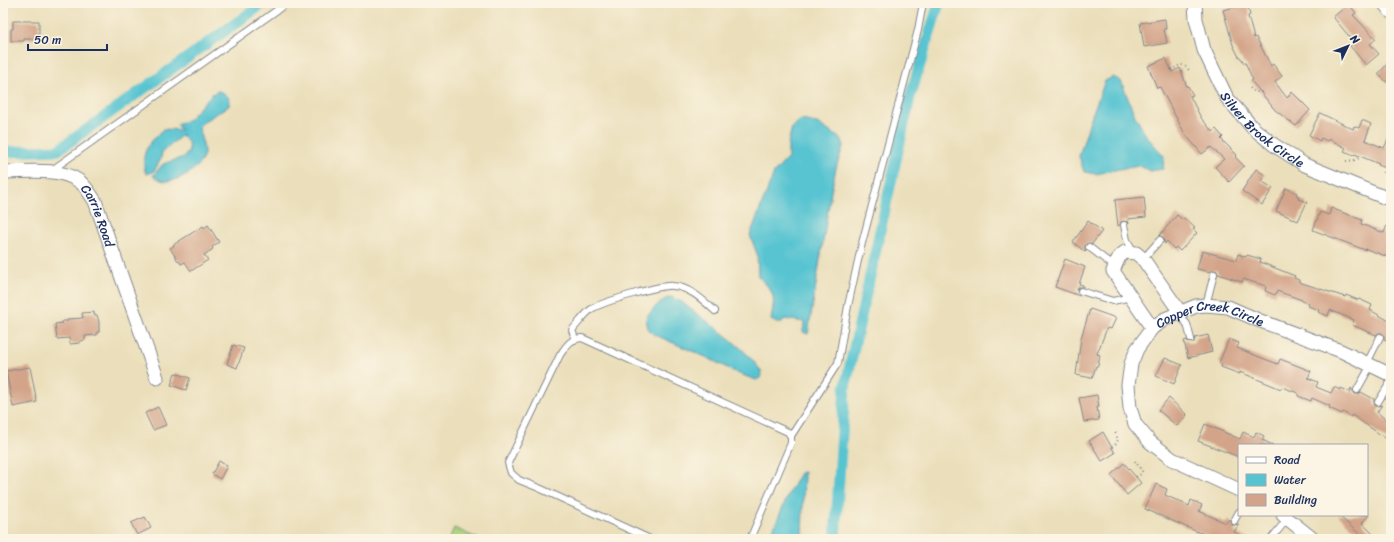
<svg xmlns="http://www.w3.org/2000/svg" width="1394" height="542" font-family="Sriracha,sans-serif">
<rect width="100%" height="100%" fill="#fcf5e5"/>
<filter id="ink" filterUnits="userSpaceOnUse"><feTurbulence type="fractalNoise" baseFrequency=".025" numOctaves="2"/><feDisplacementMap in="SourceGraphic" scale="8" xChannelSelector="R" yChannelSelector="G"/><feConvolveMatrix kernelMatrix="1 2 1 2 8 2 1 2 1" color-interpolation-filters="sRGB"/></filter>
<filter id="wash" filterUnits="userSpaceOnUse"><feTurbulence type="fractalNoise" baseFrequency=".012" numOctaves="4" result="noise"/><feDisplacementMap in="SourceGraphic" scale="16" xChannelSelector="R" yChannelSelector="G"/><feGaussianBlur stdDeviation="0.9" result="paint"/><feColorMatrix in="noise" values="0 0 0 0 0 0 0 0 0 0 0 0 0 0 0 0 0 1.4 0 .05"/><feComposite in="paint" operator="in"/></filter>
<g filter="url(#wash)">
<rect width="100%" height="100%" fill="#ebdfbb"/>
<polygon fill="#a9d07b" stroke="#62806c" points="454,528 479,539 449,539"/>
<g fill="#58c4d1" stroke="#3a7a98">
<polygon points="1113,77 1121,81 1135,116 1147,137 1164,156 1163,169 1150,171 1138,165 1096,174 1084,172 1079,156 1092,115 1105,81"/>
<path d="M 218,91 L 224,93 L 229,98 L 229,106 L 206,120 L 199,126 C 199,135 204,143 204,151 C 205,167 178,182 165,181 C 161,181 157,178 153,176 L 163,164 L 184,157 L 189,151 L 188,142 L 182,135 L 162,152 L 161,159 L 154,171 L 146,174 C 139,152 149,144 163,129 L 181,130 L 177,124 L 187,121 L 211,95 Z"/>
<path d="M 801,120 L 817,123 L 838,137 L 844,144 L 836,168 L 831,192 L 808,334 L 803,332 L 804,322 L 785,319 L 779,324 L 771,320 C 775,295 776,295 758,276 L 757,254 L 750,235 L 774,173 L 788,158 L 788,144 L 792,127 Z"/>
<path d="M 671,297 L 682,302 C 705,321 748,348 762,373 L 760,378 L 756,380 L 737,373 L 708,358 L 653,334 L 648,329 L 646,318 C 653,309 660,300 671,297 Z"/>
<polygon points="804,472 802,539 769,539 789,493 800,473"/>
</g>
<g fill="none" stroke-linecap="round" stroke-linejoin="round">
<g stroke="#58c4d1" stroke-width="11">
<polyline points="3,152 58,150 264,3"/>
<polyline points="835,539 845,388 910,97 939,3"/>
</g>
</g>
<g id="blocks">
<g fill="#d3a489">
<polygon points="1247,4 1250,15 1248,16 1254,38 1256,37 1271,66 1273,64 1282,76 1275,82 1287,98 1292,92 1310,110 1296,126 1275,110 1258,89 1251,81 1253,80 1245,62 1244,63 1241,58 1239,57 1233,45 1223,10"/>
<polygon points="1349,4 1356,13 1353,15 1376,39 1370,44 1379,54 1366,65 1350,46 1354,42 1333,17"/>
<polygon points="1165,19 1166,29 1164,29 1167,43 1144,47 1140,23"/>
<polygon points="13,21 39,21 39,39 24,39 24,41 11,41 11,29 13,29"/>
<polygon points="1166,58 1172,72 1180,68 1187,87 1188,86 1193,95 1190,96 1201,118 1213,132 1216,129 1223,137 1221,139 1237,155 1235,157 1244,166 1229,182 1215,167 1224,159 1211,147 1202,154 1185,134 1160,87 1157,88 1148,66"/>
<polygon points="1391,60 1391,86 1378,74"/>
<polygon points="1320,113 1353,129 1354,126 1359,128 1362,120 1371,124 1365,140 1384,148 1391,133 1391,164 1389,169 1378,165 1379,164 1355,154 1354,155 1344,151 1346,148 1329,139 1327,141 1321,138 1320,141 1309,135"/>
<polygon points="1256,169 1265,175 1261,181 1273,188 1262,205 1242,191"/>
<polygon points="1286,188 1297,193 1296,195 1299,196 1298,199 1307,202 1298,221 1276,211"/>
<polygon points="1144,197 1146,217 1128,219 1129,224 1127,222 1124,221 1121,222 1120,225 1118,226 1115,200"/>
<polygon points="1331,208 1362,220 1361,224 1384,233 1390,217 1391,217 1391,258 1366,249 1365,250 1313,230 1320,212 1329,215"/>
<polygon points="1177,215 1183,220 1184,218 1195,228 1193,229 1197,233 1180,251 1176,247 1174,249 1167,241 1165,244 1163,237 1159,236"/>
<polygon points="1088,221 1102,231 1092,244 1089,243 1086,244 1085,247 1086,251 1085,252 1073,242"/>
<polygon points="208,225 219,242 212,247 213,249 204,255 208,260 191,271 185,262 181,264 179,261 178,261 170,248 174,246 173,245 203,226 204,228"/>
<polygon points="1202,251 1236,260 1238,254 1246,257 1247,255 1261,259 1260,262 1295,276 1294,278 1299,280 1299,282 1345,297 1346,295 1358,300 1359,299 1372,305 1370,310 1391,322 1391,343 1384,339 1384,336 1382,333 1379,333 1376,335 1352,325 1354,320 1330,310 1328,316 1318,312 1319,310 1308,306 1309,304 1302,301 1302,300 1277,291 1275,295 1265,291 1266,286 1243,279 1242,282 1218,274 1217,271 1215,270 1210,272 1197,269"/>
<polygon points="1065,259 1085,267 1079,284 1083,285 1083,287 1078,287 1077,290 1080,296 1055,287"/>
<polygon points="1090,309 1116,318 1111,329 1107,328 1097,354 1100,355 1098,366 1096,366 1092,378 1076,375 1081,338"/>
<polygon points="94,312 94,315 97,315 99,322 99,332 97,332 97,335 85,336 85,340 80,341 80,343 70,344 69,338 57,339 55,324 62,323 62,321 68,321 68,319 83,318 82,313"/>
<polygon points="1208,335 1212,352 1188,358 1184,341 1187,340 1188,342 1192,343 1194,342 1195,338"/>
<polygon points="1229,339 1239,343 1237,348 1262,358 1278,364 1280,359 1311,371 1308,378 1318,382 1316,387 1331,393 1334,387 1340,390 1341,388 1350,392 1351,388 1355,394 1359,394 1361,392 1372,398 1374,399 1374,402 1375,406 1378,406 1382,405 1377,412 1391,424 1391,442 1352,415 1351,417 1343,412 1342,414 1329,408 1330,406 1312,398 1311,401 1298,396 1298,393 1282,387 1281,389 1240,372 1240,374 1221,367 1222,364 1219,363"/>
<polygon points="233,345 244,348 237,368 227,364"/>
<polygon points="1165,358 1182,365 1174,384 1156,376"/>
<polygon points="30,367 37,402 13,407 6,371"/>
<polygon points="175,373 190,378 186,390 171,385"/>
<polygon points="1097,395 1099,407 1097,407 1099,420 1084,422 1079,398"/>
<polygon points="1169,398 1187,415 1177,426 1158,410"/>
<polygon points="158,407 166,425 153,430 145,413"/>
<polygon points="1205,424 1240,439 1243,432 1254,437 1256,432 1264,436 1262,440 1273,445 1239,445 1239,457 1198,441"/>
<polygon points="1103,432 1115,453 1102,461 1089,441"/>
<polygon points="219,461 227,466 220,479 212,474"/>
<polygon points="1124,463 1141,483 1127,495 1111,475"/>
<polygon points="1156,484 1167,489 1165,495 1189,506 1191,500 1202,505 1199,511 1226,523 1229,519 1232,525 1239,524 1234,532 1248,539 1216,539 1200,532 1200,533 1145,509"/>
<polygon points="1338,515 1369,515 1362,523 1378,539 1365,539"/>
<polygon points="145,517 151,528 137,535 131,523"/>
</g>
</g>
</g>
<g filter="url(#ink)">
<use href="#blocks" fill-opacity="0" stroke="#83878c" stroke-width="1"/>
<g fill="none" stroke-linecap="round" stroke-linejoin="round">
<defs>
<g id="service">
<polyline points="52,170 287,3"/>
<polyline points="1124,225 1127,240 1134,252"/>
<polyline points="1089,247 1115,267"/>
<polyline points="1143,259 1160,240"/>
<polyline points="1081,291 1113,301 1131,297"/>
<polyline points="1206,305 1214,274"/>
<polyline points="1178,314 1187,324 1191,339"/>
<path d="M 575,339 L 572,330 C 578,324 585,313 593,308 C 604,302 662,284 673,286 C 690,287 704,301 715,311"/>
<polyline points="1367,363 1380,337"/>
<polyline points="1357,390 1371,365"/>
<polyline points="1378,402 1391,381"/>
<polyline points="791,436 838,363 848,306 861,247 918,30 923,3"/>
<polyline points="1234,521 1239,512"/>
<path d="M 650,539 L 539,488 L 519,480 L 511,473 L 508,463 L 560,355 C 567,345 570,339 582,338 L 788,432 L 791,437 L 791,443 L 750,539"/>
<polyline points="1271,539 1288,518"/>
</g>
<g id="minor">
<path id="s1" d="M 1195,3 L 1196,19 L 1204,50 L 1227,98 L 1253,128 L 1274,145 L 1305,165 L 1391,200"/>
<polyline points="1384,3 1391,12"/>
<path id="s2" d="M 3,172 C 27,172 58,167 79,181 C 86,186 90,194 95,201 L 157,378"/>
<polyline points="1152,328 1113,271 1119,257 1125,252 1136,253 1143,259 1180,312"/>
<path id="s3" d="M 1239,490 L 1172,459 L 1150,442 L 1135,424 L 1130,408 L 1128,385 L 1131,364 L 1137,349 L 1152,328 L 1165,319 L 1196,306 L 1206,305 L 1228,307 L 1258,320 L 1341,351 L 1391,375"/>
<polyline points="1283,515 1313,539"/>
</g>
</defs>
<use href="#service" stroke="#83878c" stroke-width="8"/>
<use href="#minor" stroke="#83878c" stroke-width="15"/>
<g stroke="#83878c" stroke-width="2" stroke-dasharray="1 3" stroke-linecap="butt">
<polyline points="1171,70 1180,65 1184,65 1189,70"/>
<polyline points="1250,88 1255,92 1264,92"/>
<polyline points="1346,161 1355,160 1361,157"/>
<polyline points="1382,173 1391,171"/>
<polyline points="1112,447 1115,445 1118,440 1115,432"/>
<polyline points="1135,461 1142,471 1141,474 1136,477"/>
</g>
<use href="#service" stroke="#fff" stroke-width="6"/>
<use href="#minor" stroke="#fff" stroke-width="13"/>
</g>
</g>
<g text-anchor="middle" stroke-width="3.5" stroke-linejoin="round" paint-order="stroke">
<g font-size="13" fill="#1b2f5e" stroke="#fcf5e5">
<text dy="5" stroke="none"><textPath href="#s1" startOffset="149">Silver Brook Circle</textPath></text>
<text dy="5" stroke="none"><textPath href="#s2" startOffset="118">Carrie Road</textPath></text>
<text dy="5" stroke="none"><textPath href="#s3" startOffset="291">Copper Creek Circle</textPath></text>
</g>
</g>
<rect width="1394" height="542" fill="none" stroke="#fcf5e5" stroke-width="16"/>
<rect x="1238" y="444" width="130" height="72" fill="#fcf5e5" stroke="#a2a6af"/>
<rect x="1246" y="457" width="20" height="6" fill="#ffffff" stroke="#a2a6af"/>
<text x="1274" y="464" font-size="12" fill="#1b2f5e">Road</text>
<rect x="1246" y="474" width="20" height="12" fill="#58c4d1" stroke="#a2a6af"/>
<text x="1274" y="484" font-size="12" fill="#1b2f5e">Water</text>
<rect x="1246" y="494" width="20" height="12" fill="#d3a489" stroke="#a2a6af"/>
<text x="1274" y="504" font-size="12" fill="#1b2f5e">Building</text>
<g transform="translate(1348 46) rotate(47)" stroke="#fcf5e5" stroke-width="3" paint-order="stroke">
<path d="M0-3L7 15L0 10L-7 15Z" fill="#1b2f5e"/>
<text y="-6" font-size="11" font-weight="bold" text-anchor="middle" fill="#1b2f5e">N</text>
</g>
<path d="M28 44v6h79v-6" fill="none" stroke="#1b2f5e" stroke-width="2"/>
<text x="34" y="44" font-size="12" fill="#1b2f5e" stroke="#fcf5e5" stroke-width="3" paint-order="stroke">50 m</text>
</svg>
